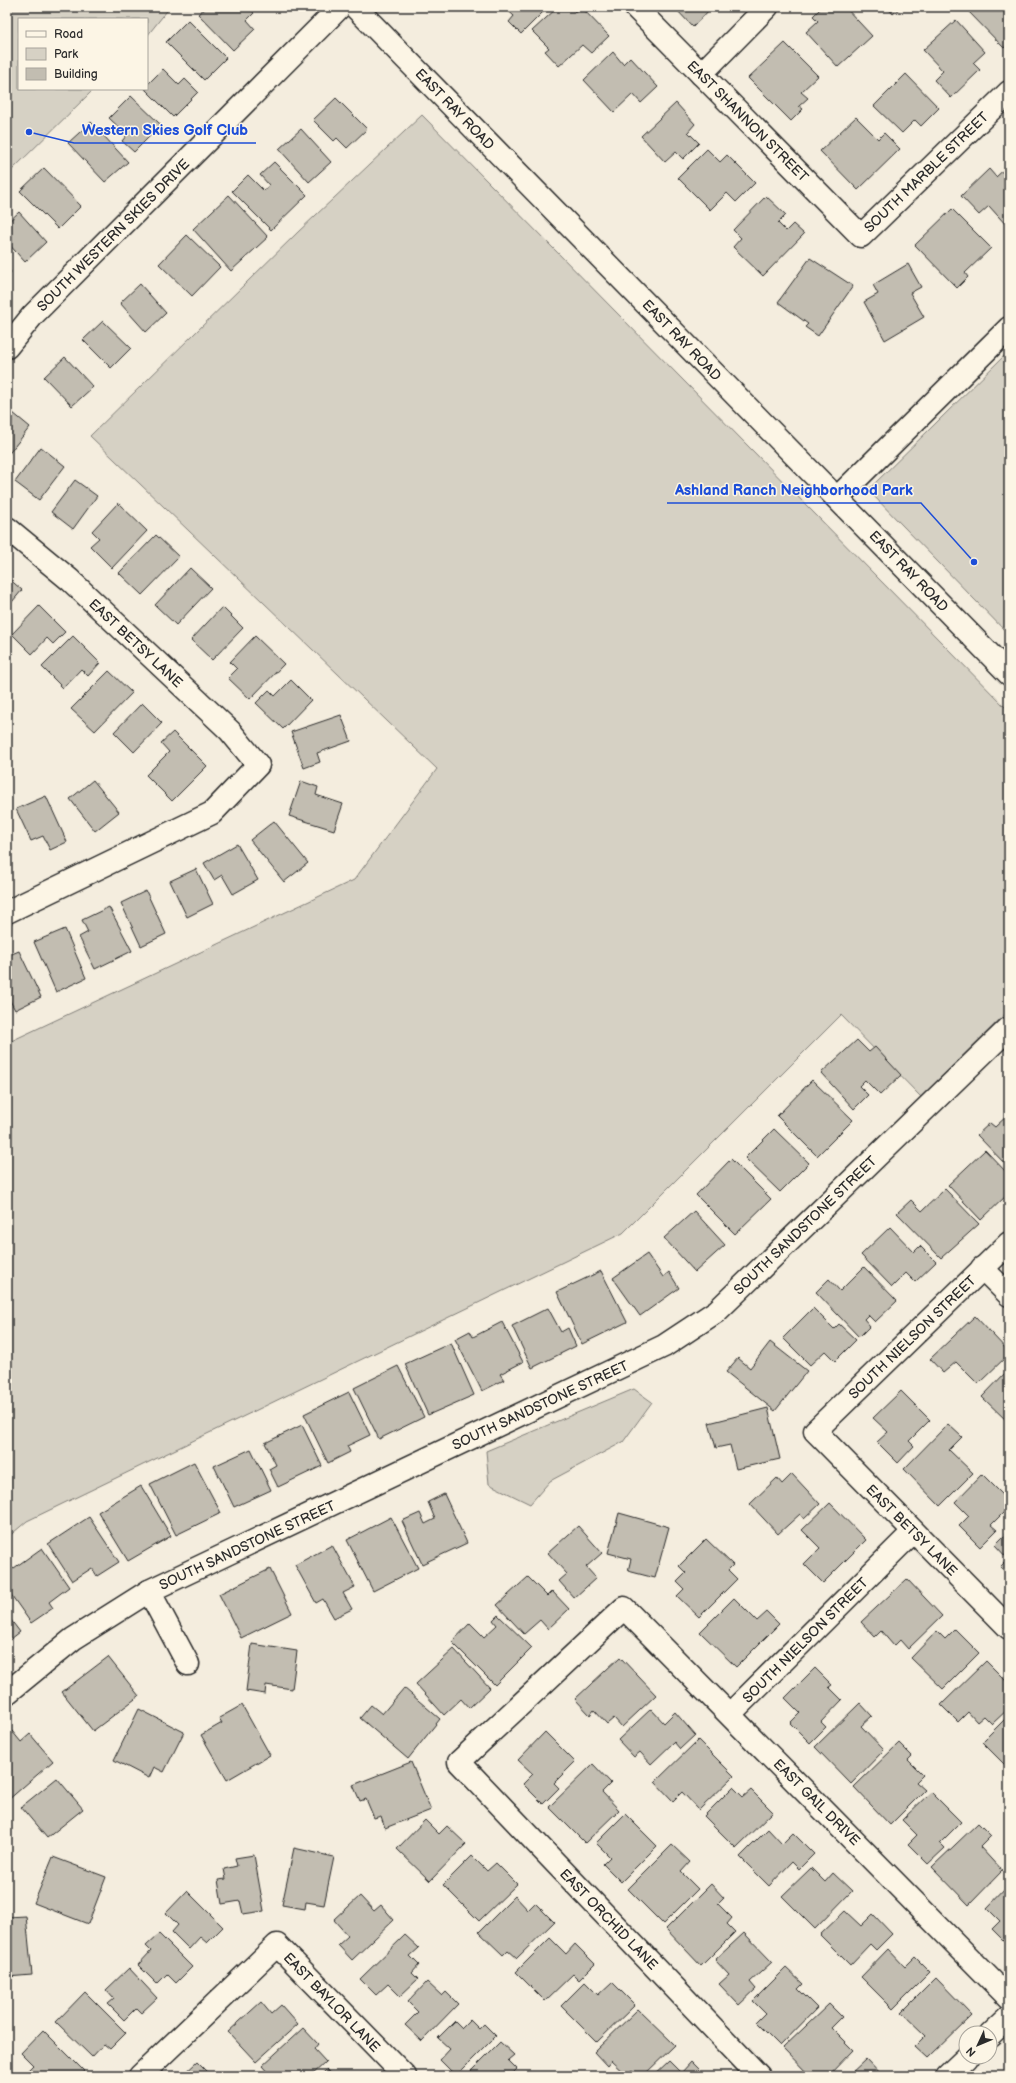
<svg xmlns="http://www.w3.org/2000/svg" width="1016" height="2083" font-family="'Balsamiq Sans',sans-serif">
<rect width="100%" height="100%" fill="#f4edde"/>
<filter id="ink" filterUnits="userSpaceOnUse"><feTurbulence type="fractalNoise" baseFrequency=".025" numOctaves="2"/><feDisplacementMap in="SourceGraphic" scale="8" xChannelSelector="R" yChannelSelector="G"/><feConvolveMatrix kernelMatrix="1 2 1 2 8 2 1 2 1" color-interpolation-filters="sRGB"/></filter>
<g filter="url(#ink)">
<g fill="#d6d1c4" stroke="#807e78">
<polygon points="7,7 170,7 147,36 147,19 19,19 19,89 94,89 7,175"/>
<polygon points="422,115 1009,711 1009,1010 921,1097 841,1015 623,1233 27,1521 7,1538 7,1043 354,880 437,769 90,436 298,232"/>
<polygon points="1009,351 1009,635 868,490"/>
<polygon points="634,1389 652,1402 623,1442 550,1481 530,1504 489,1484 486,1451"/>
</g>
<g fill="#c2bdb1" stroke="#2b2b2b">
<polygon points="206,7 248,7 254,13 247,20 255,29 233,50 198,14"/>
<polygon points="504,7 548,7 521,34 509,22 514,16"/>
<polygon points="558,7 570,7 575,12 581,7 609,36 591,53 582,45 559,66 545,51 549,48 532,31"/>
<polygon points="674,7 712,7 693,27"/>
<polygon points="822,7 845,7 872,36 838,67 806,32 818,21 813,16"/>
<polygon points="887,7 901,7 893,14"/>
<polygon points="968,7 1009,7 1009,43 1004,48 966,9"/>
<polygon points="188,20 226,58 204,80 166,42"/>
<polygon points="956,20 985,52 973,63 980,70 951,98 934,80 943,71 923,50"/>
<polygon points="785,43 818,76 801,92 808,98 799,106 803,109 791,121 748,78"/>
<polygon points="613,52 623,64 630,57 658,87 641,103 633,94 614,112 584,80"/>
<polygon points="163,69 179,85 185,79 198,92 173,117 145,89 147,89 147,85"/>
<polygon points="906,74 939,108 921,126 915,120 902,133 874,106"/>
<polygon points="131,96 161,125 134,152 122,141 127,135 109,118"/>
<polygon points="336,98 367,129 347,148 337,138 334,141 313,120"/>
<polygon points="676,103 695,124 688,132 699,143 683,159 676,152 665,162 641,136"/>
<polygon points="856,117 878,139 884,133 900,149 858,190 820,151"/>
<polygon points="91,122 128,162 105,182 68,143"/>
<polygon points="301,129 331,162 309,182 279,149"/>
<polygon points="707,149 720,162 727,155 755,183 736,202 727,193 710,210 678,178"/>
<polygon points="274,162 307,195 271,230 232,191 248,175 264,191 269,185 260,175"/>
<polygon points="1009,165 1009,225 1007,226 989,206 979,215 961,196 989,169 996,177"/>
<polygon points="44,168 81,206 58,229 20,191"/>
<polygon points="229,195 268,237 231,271 193,229"/>
<polygon points="766,196 786,215 778,223 786,231 793,224 804,234 763,276 733,247 741,238 733,230"/>
<polygon points="952,209 991,248 965,273 968,277 957,288 915,245"/>
<polygon points="19,212 46,242 25,262 7,242 7,223"/>
<polygon points="187,235 220,267 192,296 159,264"/>
<polygon points="810,258 853,286 818,336 805,327 808,324 778,302"/>
<polygon points="908,264 921,287 910,293 924,317 885,340 864,302 878,294 873,285"/>
<polygon points="7,268 11,272 7,276"/>
<polygon points="140,284 166,313 146,332 120,303"/>
<polygon points="103,321 131,348 111,368 83,340"/>
<polygon points="65,357 93,387 72,406 44,377"/>
<polygon points="7,408 30,427 7,456"/>
<polygon points="41,447 65,466 39,500 15,482"/>
<polygon points="75,480 97,496 73,529 51,512"/>
<polygon points="118,503 147,531 112,568 90,546 99,538 92,531"/>
<polygon points="156,535 179,557 142,595 119,573"/>
<polygon points="190,568 211,588 176,625 155,605"/>
<polygon points="7,577 22,590 7,608"/>
<polygon points="39,606 65,632 53,644 47,638 32,654 12,634"/>
<polygon points="222,607 243,628 212,660 191,640"/>
<polygon points="73,636 100,663 88,676 81,669 63,688 42,667"/>
<polygon points="255,636 284,664 250,699 228,678 237,669 230,662"/>
<polygon points="109,671 132,693 95,731 71,709"/>
<polygon points="291,680 311,700 283,729 256,703 269,690 275,696"/>
<polygon points="142,703 162,723 134,752 114,732"/>
<polygon points="341,715 351,741 317,753 320,762 304,768 291,732"/>
<polygon points="173,732 207,766 172,801 146,775 169,752 161,743"/>
<polygon points="93,780 119,812 95,831 70,799"/>
<polygon points="301,781 318,787 316,795 343,804 334,830 289,816"/>
<polygon points="46,796 67,842 50,850 43,836 31,841 16,809"/>
<polygon points="274,821 308,863 284,882 250,840"/>
<polygon points="237,844 258,880 233,894 222,875 214,880 204,863"/>
<polygon points="196,869 213,904 187,917 170,881"/>
<polygon points="146,891 166,934 141,946 121,903"/>
<polygon points="109,907 132,951 95,969 79,937 88,932 82,920"/>
<polygon points="65,929 86,978 56,992 34,942"/>
<polygon points="19,951 41,997 15,1010 7,995 7,956"/>
<polygon points="857,1040 869,1052 875,1047 901,1075 880,1095 865,1080 859,1086 868,1095 854,1109 821,1073"/>
<polygon points="812,1080 853,1120 817,1156 777,1116"/>
<polygon points="1009,1114 1009,1168 977,1135 990,1123 995,1127"/>
<polygon points="774,1129 809,1163 780,1192 745,1158"/>
<polygon points="985,1150 1009,1175 1009,1193 981,1220 948,1185"/>
<polygon points="731,1159 771,1199 735,1234 696,1195"/>
<polygon points="945,1189 979,1224 941,1258 897,1213 911,1200 922,1211"/>
<polygon points="694,1211 725,1245 695,1272 664,1238"/>
<polygon points="890,1227 914,1252 920,1246 936,1262 915,1282 906,1273 892,1287 861,1255"/>
<polygon points="647,1254 663,1277 669,1272 679,1288 640,1316 613,1278"/>
<polygon points="864,1267 897,1301 875,1322 868,1315 864,1319 870,1326 859,1337 816,1292 829,1279 840,1291"/>
<polygon points="601,1271 627,1322 582,1344 557,1292"/>
<polygon points="548,1308 561,1332 568,1328 576,1346 532,1368 512,1326"/>
<polygon points="813,1308 834,1329 839,1324 856,1340 835,1361 825,1351 810,1365 783,1338"/>
<polygon points="975,1316 1009,1352 1009,1354 978,1384 956,1362 943,1373 930,1359"/>
<polygon points="502,1322 523,1362 500,1374 504,1380 482,1391 455,1339 470,1331 473,1337"/>
<polygon points="770,1342 807,1371 775,1411 726,1372 738,1358 750,1368"/>
<polygon points="451,1343 474,1395 428,1415 405,1364"/>
<polygon points="398,1366 424,1417 379,1439 354,1388"/>
<polygon points="1009,1369 1009,1423 982,1397"/>
<polygon points="901,1391 930,1420 909,1441 914,1446 898,1463 877,1442 888,1432 873,1418"/>
<polygon points="349,1392 370,1435 347,1446 350,1452 328,1463 304,1414"/>
<polygon points="768,1408 780,1459 736,1469 730,1445 716,1448 709,1423"/>
<polygon points="948,1424 962,1437 949,1450 973,1473 940,1506 904,1469"/>
<polygon points="302,1425 322,1466 278,1487 269,1469 276,1465 265,1443"/>
<polygon points="251,1449 271,1490 234,1507 214,1466"/>
<polygon points="194,1462 221,1513 176,1535 150,1484"/>
<polygon points="792,1474 820,1504 804,1519 800,1514 778,1534 750,1504 777,1478 782,1484"/>
<polygon points="982,1474 1009,1501 1009,1507 991,1525 997,1530 980,1547 959,1526 969,1516 955,1502"/>
<polygon points="141,1486 171,1536 128,1561 98,1512"/>
<polygon points="444,1494 467,1543 422,1564 402,1521 420,1513 425,1524 435,1519 428,1502"/>
<polygon points="830,1503 866,1540 823,1583 804,1564 820,1548 802,1530"/>
<polygon points="619,1513 669,1527 655,1578 628,1571 631,1559 608,1553"/>
<polygon points="89,1517 119,1562 97,1576 92,1568 72,1581 48,1544"/>
<polygon points="391,1517 418,1568 373,1591 347,1540"/>
<polygon points="578,1526 602,1553 586,1567 596,1578 574,1598 559,1581 567,1574 548,1553"/>
<polygon points="1009,1531 1009,1575 1000,1567 1008,1559 995,1545"/>
<polygon points="706,1539 733,1565 728,1570 737,1579 699,1617 677,1596 684,1589 677,1582 686,1573 679,1566"/>
<polygon points="332,1545 355,1587 343,1593 352,1609 334,1618 323,1599 316,1603 295,1565"/>
<polygon points="42,1548 69,1587 49,1602 53,1608 31,1623 7,1589 7,1573"/>
<polygon points="270,1569 292,1613 241,1638 219,1594"/>
<polygon points="528,1577 547,1596 552,1591 569,1609 548,1629 540,1620 524,1634 497,1605"/>
<polygon points="907,1579 942,1616 908,1649 900,1640 894,1646 881,1631 875,1637 861,1622"/>
<polygon points="734,1598 757,1621 767,1612 779,1624 736,1667 700,1632"/>
<polygon points="7,1615 20,1632 7,1642"/>
<polygon points="498,1615 532,1648 495,1685 452,1642 470,1623 484,1637 497,1625 493,1620"/>
<polygon points="955,1629 979,1653 943,1689 911,1658 937,1631 945,1639"/>
<polygon points="252,1644 297,1651 292,1689 266,1685 265,1694 246,1691"/>
<polygon points="454,1649 490,1688 469,1708 461,1699 444,1715 416,1684"/>
<polygon points="108,1657 139,1696 93,1731 62,1692"/>
<polygon points="620,1657 656,1695 622,1727 614,1718 607,1724 594,1710 590,1715 575,1699"/>
<polygon points="986,1661 1009,1684 1009,1708 992,1724 984,1716 977,1722 968,1712 958,1722 941,1705"/>
<polygon points="815,1668 832,1685 829,1687 842,1700 821,1722 826,1727 810,1743 790,1723 800,1713 785,1698"/>
<polygon points="404,1688 440,1719 408,1759 360,1718 371,1705 382,1714"/>
<polygon points="860,1703 872,1716 861,1726 884,1750 851,1784 815,1747"/>
<polygon points="242,1705 270,1755 227,1780 201,1735 222,1723 219,1718"/>
<polygon points="139,1709 184,1732 164,1772 154,1767 149,1778 114,1760"/>
<polygon points="651,1709 664,1723 675,1712 695,1735 680,1749 674,1742 651,1764 640,1752 634,1757 618,1740"/>
<polygon points="1009,1715 1009,1769 982,1742"/>
<polygon points="12,1731 21,1742 30,1734 53,1761 7,1801 7,1735"/>
<polygon points="545,1732 575,1762 554,1783 559,1788 543,1804 523,1784 533,1774 518,1760"/>
<polygon points="698,1740 734,1776 699,1810 682,1792 673,1801 655,1782"/>
<polygon points="899,1743 912,1756 908,1760 923,1775 916,1782 925,1790 890,1825 854,1787"/>
<polygon points="411,1762 431,1810 385,1828 381,1816 374,1818 366,1799 360,1801 353,1785"/>
<polygon points="593,1764 611,1783 602,1792 619,1810 585,1843 549,1807"/>
<polygon points="57,1778 83,1809 47,1838 21,1807"/>
<polygon points="733,1787 743,1797 751,1790 773,1812 736,1848 704,1816"/>
<polygon points="931,1792 961,1822 940,1843 945,1848 928,1864 908,1844 917,1835 902,1820"/>
<polygon points="625,1814 657,1846 621,1882 603,1864 610,1857 596,1843"/>
<polygon points="425,1820 439,1834 447,1826 466,1844 430,1881 397,1849"/>
<polygon points="978,1823 991,1836 980,1847 1002,1871 969,1905 932,1867"/>
<polygon points="768,1829 782,1844 793,1833 814,1854 799,1869 792,1862 769,1886 740,1857"/>
<polygon points="672,1845 690,1862 681,1872 698,1889 663,1924 628,1889"/>
<polygon points="294,1848 334,1857 324,1905 306,1902 305,1909 282,1905"/>
<polygon points="254,1855 264,1911 243,1914 240,1901 222,1904 218,1880 226,1879 224,1869 237,1866 235,1858"/>
<polygon points="472,1856 487,1871 496,1863 517,1884 479,1921 443,1885"/>
<polygon points="53,1857 106,1877 88,1924 34,1903"/>
<polygon points="811,1868 825,1882 833,1873 852,1891 815,1929 782,1896"/>
<polygon points="711,1884 724,1898 718,1904 732,1918 727,1924 735,1932 701,1966 666,1929"/>
<polygon points="1009,1885 1009,1946 992,1929 1000,1921 987,1908"/>
<polygon points="187,1891 223,1927 207,1943 200,1937 189,1949 172,1932 178,1925 166,1913"/>
<polygon points="360,1896 374,1911 381,1905 394,1920 352,1960 338,1945 348,1936 334,1920"/>
<polygon points="515,1896 528,1910 535,1903 554,1922 517,1958 508,1950 503,1955 479,1932"/>
<polygon points="845,1911 861,1926 873,1914 892,1934 876,1950 870,1944 850,1965 820,1935"/>
<polygon points="26,1916 32,1975 7,1977 7,1917"/>
<polygon points="744,1933 772,1962 750,1982 756,1989 739,2005 719,1984 729,1975 715,1960"/>
<polygon points="159,1934 192,1967 176,1983 167,1974 157,1984 138,1965 151,1951 146,1946"/>
<polygon points="405,1935 419,1948 410,1956 419,1965 412,1973 418,1979 400,1996 388,1984 376,1995 360,1979"/>
<polygon points="550,1938 566,1954 575,1944 595,1964 579,1980 573,1974 545,2001 516,1972"/>
<polygon points="888,1949 905,1967 915,1957 930,1972 893,2009 861,1977"/>
<polygon points="129,1968 157,1998 141,2013 136,2008 124,2020 108,2004 114,1999 106,1990"/>
<polygon points="786,1968 803,1984 798,1989 817,2008 780,2046 756,2022 765,2013 753,2001"/>
<polygon points="936,1978 972,2015 927,2059 914,2047 926,2035 902,2012"/>
<polygon points="427,1982 442,1996 446,1992 458,2004 422,2041 405,2025 418,2012 408,2002"/>
<polygon points="585,1982 598,1995 612,1982 635,2005 597,2042 561,2006"/>
<polygon points="85,1992 126,2033 110,2049 104,2044 92,2057 56,2022"/>
<polygon points="261,2002 271,2014 281,2005 298,2024 256,2062 228,2032"/>
<polygon points="829,2004 842,2017 831,2028 853,2050 828,2076 810,2076 783,2048"/>
<polygon points="638,2009 675,2045 643,2076 638,2076 632,2070 626,2075 611,2061 607,2066 594,2052"/>
<polygon points="470,2020 479,2029 484,2024 496,2036 456,2076 440,2060 450,2049 438,2038 455,2021 462,2028"/>
<polygon points="303,2028 318,2044 314,2049 326,2062 311,2076 271,2076 262,2066"/>
<polygon points="43,2030 84,2071 80,2076 32,2076 27,2071 33,2065 21,2053"/>
<polygon points="500,2042 514,2055 508,2060 517,2069 510,2076 466,2076"/>
<polygon points="866,2059 882,2076 848,2076"/>
<polygon points="669,2061 681,2073 691,2062 705,2076 653,2076"/>
<polygon points="197,2062 211,2076 182,2076"/>
<polygon points="327,2070 332,2076 321,2076"/>
</g>
<g fill="none" stroke-linecap="round" stroke-linejoin="round">
<defs>
<g id="minor">
<polyline points="635,7 861,236 1009,92"/>
<polyline points="701,74 767,7"/>
<polyline points="7,347 33,315 340,7"/>
<polyline points="837,498 1009,328"/>
<polyline points="7,528 70,580 230,731 258,765 212,813 7,912"/>
<polyline points="1009,1243 815,1431 1009,1628"/>
<polyline points="982,1268 1009,1295"/>
<polyline points="149,1591 188,1664"/>
<polyline points="7,1693 73,1639 149,1591 664,1346 717,1311 1009,1028"/>
<polyline points="730,1714 913,1532"/>
<polyline points="990,2035 1009,2017"/>
<polyline points="140,2076 277,1945 405,2076"/>
<polyline points="759,2076 459,1762 624,1608 1009,1998"/>
<polyline points="947,2076 967,2057"/>
</g>
<polyline id="major" points="355,7 1009,674"/>
</defs>
<use href="#minor" stroke="#2b2b2b" stroke-width="25"/>
<use href="#major" stroke="#2b2b2b" stroke-width="25"/>
<use href="#minor" stroke="#fcf5e5" stroke-width="22"/>
<use href="#major" stroke="#fcf5e5" stroke-width="22"/>
</g>
</g>
<g text-anchor="middle" stroke-width="3" stroke-linejoin="round" paint-order="stroke">
<g font-size="14" fill="#2b2b2b" stroke="#fcf5e5">
<text transform="translate(455 109) rotate(46)" y="5">EAST RAY ROAD</text>
<text transform="translate(748 121) rotate(45)" y="5">EAST SHANNON STREET</text>
<text transform="translate(926 172) rotate(-44)" y="5">SOUTH MARBLE STREET</text>
<text transform="translate(113 235) rotate(-45)" y="5">SOUTH WESTERN SKIES DRIVE</text>
<text transform="translate(682 340) rotate(46)" y="5">EAST RAY ROAD</text>
<text transform="translate(909 571) rotate(46)" y="5">EAST RAY ROAD</text>
<text transform="translate(136 643) rotate(43)" y="5">EAST BETSY LANE</text>
<text transform="translate(805 1225) rotate(-44)" y="5">SOUTH SANDSTONE STREET</text>
<text transform="translate(912 1337) rotate(-44)" y="5">SOUTH NIELSON STREET</text>
<text transform="translate(540 1405) rotate(-25)" y="5">SOUTH SANDSTONE STREET</text>
<text transform="translate(912 1530) rotate(45)" y="5">EAST BETSY LANE</text>
<text transform="translate(247 1545) rotate(-25)" y="5">SOUTH SANDSTONE STREET</text>
<text transform="translate(805 1640) rotate(-45)" y="5">SOUTH NIELSON STREET</text>
<text transform="translate(817 1802) rotate(45)" y="5">EAST GAIL DRIVE</text>
<text transform="translate(609 1919) rotate(46)" y="5">EAST ORCHID LANE</text>
<text transform="translate(332 2002) rotate(46)" y="5">EAST BAYLOR LANE</text>
</g>
</g>
<path fill="none" stroke="#1d4ed8" stroke-width="1.5" d="M29 132L74 143H256M974 562L921 503H667"/>
<g fill="#1d4ed8" stroke="#fcf5e5" stroke-width="1.5">
<circle cx="29" cy="132" r="4"/>
<circle cx="974" cy="562" r="4"/>
</g>
<g font-size="15" text-anchor="middle" font-weight="bold" fill="#1d4ed8" stroke="#fcf5e5" stroke-width="3" stroke-linejoin="round" paint-order="stroke">
<text x="165" y="135">Western Skies Golf Club</text>
<text x="794" y="495">Ashland Ranch Neighborhood Park</text>
</g>
<rect width="1016" height="2083" fill="none" stroke="#fcf5e5" stroke-width="24"/>
<rect x="12" y="12" width="992" height="2059" fill="none" stroke="#2b2b2b" stroke-width="1.5" filter="url(#ink)"/>
<rect x="18" y="18" width="130" height="72" fill="#fcf5e5" stroke="#a8a49b"/>
<rect x="26" y="31" width="20" height="6" fill="#fcf5e5" stroke="#a8a49b"/>
<text x="54" y="38" font-size="12" fill="#2b2b2b">Road</text>
<rect x="26" y="48" width="20" height="12" fill="#d6d1c4" stroke="#a8a49b"/>
<text x="54" y="58" font-size="12" fill="#2b2b2b">Park</text>
<rect x="26" y="68" width="20" height="12" fill="#c2bdb1" stroke="#a8a49b"/>
<text x="54" y="78" font-size="12" fill="#2b2b2b">Building</text>
<g transform="translate(978 2045) rotate(226)"><circle r="19" fill="#fcf5e5" stroke="#a8a49b"/>
<path d="M0-3L7 15L0 10L-7 15Z" fill="#2b2b2b"/>
<text y="-6" font-size="11" font-weight="bold" text-anchor="middle" fill="#2b2b2b">N</text>
</g>
</svg>
